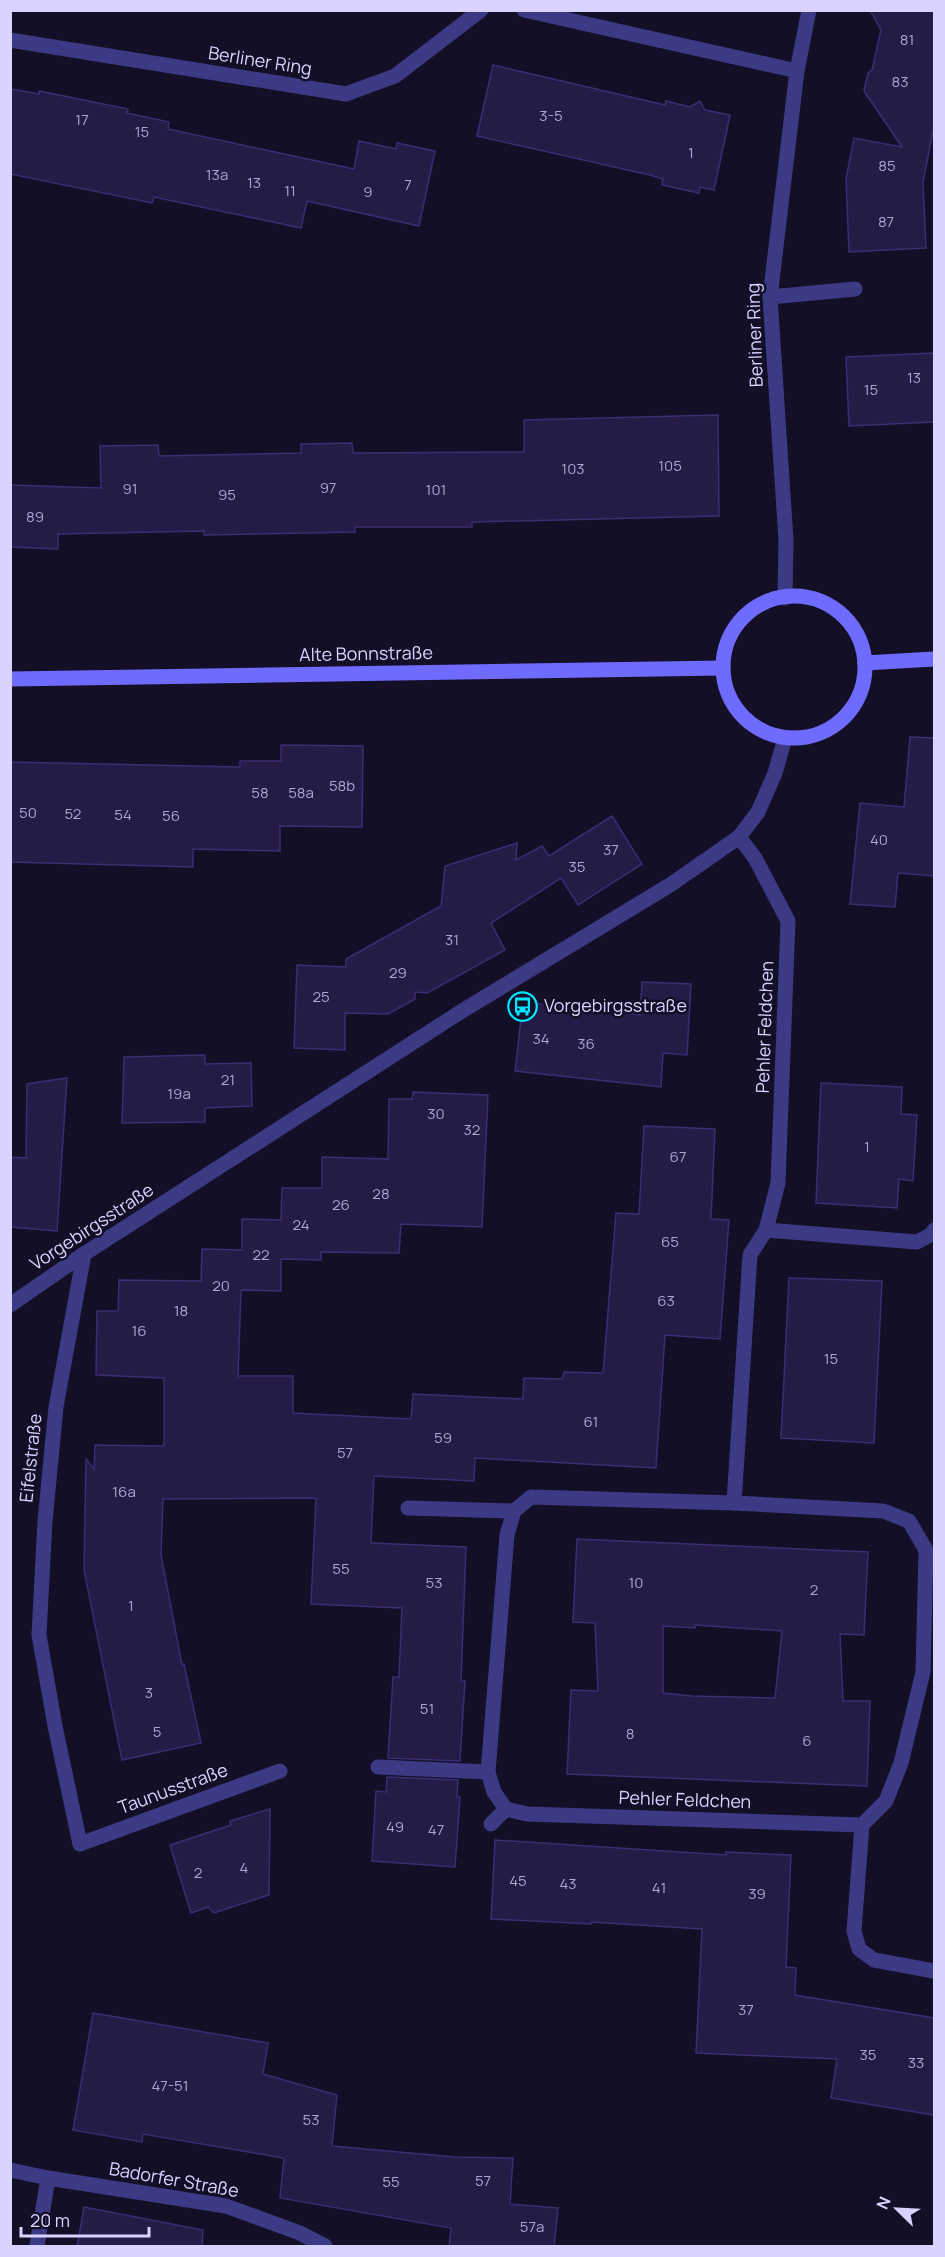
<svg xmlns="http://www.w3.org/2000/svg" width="945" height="2257" font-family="Manrope,sans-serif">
<rect width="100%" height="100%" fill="#130f26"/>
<g fill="#241b47" stroke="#3b2d73" stroke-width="1.5" fill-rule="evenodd">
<polygon points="870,10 934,10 934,126 923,182 926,248 849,252 846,179 854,138 902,147 864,91 868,73 872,70 881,30"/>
<polygon points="493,65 665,105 666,101 690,107 700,101 705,110 730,115 714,190 700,187 699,193 662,185 663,179 650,175 477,136"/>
<polygon points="10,89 39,94 39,91 128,109 127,113 169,122 168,129 354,169 359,141 396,149 397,143 435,151 419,226 307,201 301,228 154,197 152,203 10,174"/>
<polygon points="934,353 934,422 849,426 846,357"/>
<polygon points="718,415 719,516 472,522 472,527 355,527 355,532 204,535 204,531 58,534 58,549 10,547 10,485 101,488 100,446 158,445 159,456 301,453 301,444 352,443 353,453 524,452 524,420"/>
<polygon points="910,737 934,738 934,876 898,873 895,907 850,904 860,803 904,807"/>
<polygon points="281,745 363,746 362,827 280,826 280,851 193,849 193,867 10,862 10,762 240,767 240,761 281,761"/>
<polygon points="612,816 642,864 578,905 561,878 491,923 505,950 427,993 415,992 415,999 388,1014 345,1013 345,1050 294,1048 297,965 346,967 346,959 441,906 445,866 517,843 516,860 542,846 549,856"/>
<polygon points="642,982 691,984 687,1055 663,1053 661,1087 515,1071 523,1002 640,1015"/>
<polygon points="205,1055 205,1064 251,1063 252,1106 205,1108 205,1122 122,1123 124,1057"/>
<polygon points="67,1078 57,1231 10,1227 10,1157 26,1158 27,1084"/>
<polygon points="821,1083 902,1087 901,1114 917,1115 913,1181 899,1179 897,1208 816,1203"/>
<polygon points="413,1092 488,1095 482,1227 401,1224 399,1253 321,1252 321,1260 281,1259 281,1291 241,1290 238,1376 293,1376 293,1413 411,1419 413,1394 523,1399 524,1378 562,1379 564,1372 603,1373 616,1213 639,1214 644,1126 715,1129 711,1219 729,1220 720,1339 665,1335 656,1468 475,1458 474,1481 374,1476 371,1543 466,1547 461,1681 465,1681 460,1761 388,1758 393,1677 399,1677 402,1608 311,1604 316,1498 163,1499 161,1555 182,1665 184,1664 201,1743 122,1760 84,1570 86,1459 94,1469 95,1445 164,1446 164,1378 96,1375 97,1311 118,1311 119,1280 201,1281 202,1249 242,1250 242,1219 281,1220 282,1188 322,1188 322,1157 388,1159 389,1099 412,1099"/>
<polygon points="789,1278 882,1281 874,1443 781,1438"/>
<path d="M 577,1539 L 868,1552 L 864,1635 L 840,1634 L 843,1701 L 870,1701 L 867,1786 L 567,1774 L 571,1690 L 598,1691 L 595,1623 L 573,1622 ZM 695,1625 L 782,1631 L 775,1698 L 692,1696 L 663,1693 L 663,1626 L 695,1628 Z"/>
<polygon points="387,1777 458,1780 457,1797 460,1797 455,1867 372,1861 376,1791 386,1792"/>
<polygon points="270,1809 269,1895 214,1913 208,1907 191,1913 170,1845 231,1825 230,1821"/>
<polygon points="495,1840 726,1855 726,1852 791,1855 786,1967 796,1968 795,1995 934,2018 934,2115 831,2098 837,2059 696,2053 702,1929 591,1922 591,1924 491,1919"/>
<polygon points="93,2013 268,2043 263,2074 337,2095 332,2146 455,2157 513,2158 510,2204 558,2208 554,2247 449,2247 451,2228 280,2198 284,2158 143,2134 142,2142 73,2130"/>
<polygon points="84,2207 203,2230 202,2247 77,2247"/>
</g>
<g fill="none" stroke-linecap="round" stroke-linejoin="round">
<polyline stroke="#3d3a85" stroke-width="15" points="80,1844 280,1771"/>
<g stroke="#3d3a85" stroke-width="15">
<polyline points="524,10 797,71"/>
<polyline points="10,40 346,94 395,76 481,10"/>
<polyline points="770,297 855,289"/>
<polyline points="785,598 786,540 770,297 797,71 809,10"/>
<polyline points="766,1230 917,1242 932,1234 934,1230"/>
<polyline points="10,1305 84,1254 462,1011 670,885 739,837 758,812 775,773 785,738"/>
<polyline points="408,1508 514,1511"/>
<polyline points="378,1767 488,1772"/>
<polyline points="506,1809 527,1814 862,1825 886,1801 901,1763 923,1672 926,1550 909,1521 883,1511 734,1503"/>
<polyline points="491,1824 506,1809 494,1792 488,1772 507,1535 514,1511 531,1497 734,1503 750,1255 766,1230 778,1183 788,921 755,858 739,837"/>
<polyline points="862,1825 854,1931 859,1949 874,1960 934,1971"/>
<polyline points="80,1844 55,1726 39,1635 45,1521 56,1407 84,1254"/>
<polyline points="10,2170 48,2178 226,2206 300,2233 325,2246"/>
<polyline points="37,2246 48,2178"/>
</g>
<g stroke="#6f6bff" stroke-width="15">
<circle cx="794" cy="667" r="71"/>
<polyline points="865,663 934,659"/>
<polyline points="10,679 723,668"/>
</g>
</g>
<defs>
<symbol id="bus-ring" viewBox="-11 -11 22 22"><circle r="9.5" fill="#130f26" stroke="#00e5ff" stroke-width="1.5"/><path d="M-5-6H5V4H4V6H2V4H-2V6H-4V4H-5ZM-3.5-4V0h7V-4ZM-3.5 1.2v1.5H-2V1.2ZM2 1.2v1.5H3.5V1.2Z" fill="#00e5ff"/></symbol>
</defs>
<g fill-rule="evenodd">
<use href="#bus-ring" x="506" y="990" width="33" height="33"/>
</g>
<g text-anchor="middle" stroke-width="5" stroke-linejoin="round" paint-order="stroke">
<g font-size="15" fill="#aca6d1">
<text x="907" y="45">81</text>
<text x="900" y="87">83</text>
<text x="551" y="121">3-5</text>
<text x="82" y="125">17</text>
<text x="142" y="137">15</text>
<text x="691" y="158">1</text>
<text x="887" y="171">85</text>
<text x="217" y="180">13a</text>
<text x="254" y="188">13</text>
<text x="408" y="190">7</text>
<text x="290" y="196">11</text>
<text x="368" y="197">9</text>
<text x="886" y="227">87</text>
<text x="914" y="383">13</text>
<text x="871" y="395">15</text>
<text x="670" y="471">105</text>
<text x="573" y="474">103</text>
<text x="328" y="493">97</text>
<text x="130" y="494">91</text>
<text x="436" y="495">101</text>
<text x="227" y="500">95</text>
<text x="35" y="522">89</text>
<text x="342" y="791">58b</text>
<text x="260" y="798">58</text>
<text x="301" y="798">58a</text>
<text x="28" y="818">50</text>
<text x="73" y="819">52</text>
<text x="123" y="820">54</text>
<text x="171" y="821">56</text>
<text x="879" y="845">40</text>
<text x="611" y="855">37</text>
<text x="577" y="872">35</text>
<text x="452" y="945">31</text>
<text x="398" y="978">29</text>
<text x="321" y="1002">25</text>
<text x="541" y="1044">34</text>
<text x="586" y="1049">36</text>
<text x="228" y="1085">21</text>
<text x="179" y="1099">19a</text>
<text x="436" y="1119">30</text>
<text x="472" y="1135">32</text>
<text x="867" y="1152">1</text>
<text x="678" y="1162">67</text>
<text x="381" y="1199">28</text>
<text x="341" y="1210">26</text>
<text x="301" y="1230">24</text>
<text x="670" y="1247">65</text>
<text x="261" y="1260">22</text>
<text x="221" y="1291">20</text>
<text x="666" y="1306">63</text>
<text x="181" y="1316">18</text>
<text x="139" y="1336">16</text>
<text x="831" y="1364">15</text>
<text x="591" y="1427">61</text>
<text x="443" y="1443">59</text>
<text x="345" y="1458">57</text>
<text x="124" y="1497">16a</text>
<text x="341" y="1574">55</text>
<text x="434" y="1588">53</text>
<text x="636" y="1588">10</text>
<text x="814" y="1595">2</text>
<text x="131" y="1611">1</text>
<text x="149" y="1698">3</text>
<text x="427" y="1714">51</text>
<text x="157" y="1737">5</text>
<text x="630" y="1739">8</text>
<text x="807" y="1746">6</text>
<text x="395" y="1832">49</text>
<text x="436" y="1835">47</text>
<text x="244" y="1873">4</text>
<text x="198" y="1878">2</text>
<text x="518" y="1886">45</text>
<text x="568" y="1889">43</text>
<text x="659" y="1893">41</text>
<text x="757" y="1899">39</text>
<text x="746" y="2015">37</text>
<text x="868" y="2060">35</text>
<text x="916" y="2068">33</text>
<text x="170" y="2091">47-51</text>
<text x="311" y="2125">53</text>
<text x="483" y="2186">57</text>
<text x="391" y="2187">55</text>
<text x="532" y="2232">57a</text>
</g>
<g font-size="18" fill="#d9d4ff" stroke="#130f26">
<text transform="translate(260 61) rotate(9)" y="6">Berliner Ring</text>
<text transform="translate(755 335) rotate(-92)" y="6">Berliner Ring</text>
<text transform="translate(366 654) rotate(-1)" y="6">Alte Bonnstraße</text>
<text transform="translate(765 1027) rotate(-88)" y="6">Pehler Feldchen</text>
<text transform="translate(92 1227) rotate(-33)" y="6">Vorgebirgsstraße</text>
<text transform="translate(31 1458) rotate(-84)" y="6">Eifelstraße</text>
<text transform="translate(173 1789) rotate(-20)" y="6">Taunusstraße</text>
<text transform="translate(685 1800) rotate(2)" y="6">Pehler Feldchen</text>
<text transform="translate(174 2180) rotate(10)" y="6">Badorfer Straße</text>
</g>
<g font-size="18" fill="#d9d4ff" stroke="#130f26" text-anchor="start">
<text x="544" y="1012">Vorgebirgsstraße</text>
</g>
</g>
<rect width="945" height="2257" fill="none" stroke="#d9d4ff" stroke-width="24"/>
<g transform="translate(897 2209) rotate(294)" stroke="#130f26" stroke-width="4.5" paint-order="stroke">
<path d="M0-4.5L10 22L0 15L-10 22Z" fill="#d9d4ff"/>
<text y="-9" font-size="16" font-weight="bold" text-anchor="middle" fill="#d9d4ff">N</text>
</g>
<path d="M21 2227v9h128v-9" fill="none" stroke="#d9d4ff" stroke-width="3"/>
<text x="30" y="2227" font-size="18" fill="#d9d4ff" stroke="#130f26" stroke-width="4.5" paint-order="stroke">20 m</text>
</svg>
